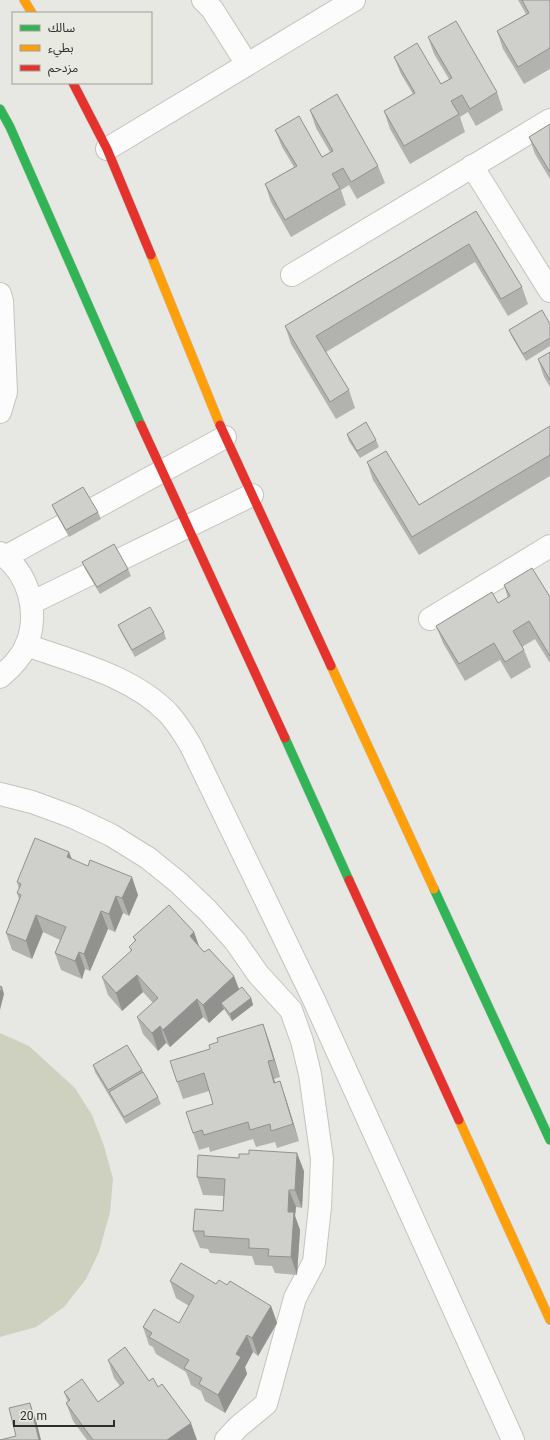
<svg xmlns="http://www.w3.org/2000/svg" width="550" height="1440" font-family="Roboto,'Noto Sans Arabic',sans-serif">
<rect width="100%" height="100%" fill="#e7e8e3"/>
<polygon fill="#ced1c0" points="0,1033 29,1046 75,1088 92,1115 104,1146 113,1179 110,1212 99,1252 86,1279 64,1307 36,1327 0,1337"/>
<g fill="none" stroke-linecap="round" stroke-linejoin="round">
<defs>
<g id="street">
<polyline points="203,0 212,9 247,64"/>
<polyline points="107,149 354,0"/>
<polyline points="472,166 550,291"/>
<polyline points="292,275 550,120"/>
<polyline points="0,294 2,301 6,392 0,412"/>
<path d="M 0,553 C 29,573 39,612 27,644 C 21,658 11,668 0,677"/>
<polyline points="5,557 225,437"/>
<polyline points="31,603 252,495"/>
<polyline points="430,619 550,546"/>
<path d="M 26,645 C 74,662 132,676 168,713 C 177,723 184,734 191,746 L 314,1000 L 513,1440"/>
<polyline points="0,794 32,802 73,817 111,835 148,858 179,883 208,911 235,941 258,974 291,1010 302,1041 310,1074 322,1159 320,1207 314,1262 295,1298 266,1404 238,1427 226,1440"/>
</g>
<g id="fast">
<polyline points="0,109 10,127 141,425"/>
<polyline points="285,738 349,880"/>
<polyline points="434,889 550,1140"/>
</g>
<g id="slow">
<polyline points="24,0 32,13"/>
<polyline points="151,255 220,425"/>
<polyline points="331,666 434,889"/>
<polyline points="459,1120 550,1320"/>
</g>
<g id="jam">
<polyline points="73,83 107,149 151,255"/>
<polyline points="141,425 285,738"/>
<polyline points="220,425 331,666"/>
<polyline points="349,880 459,1120"/>
</g>
</defs>
<use href="#street" stroke="#c3c4c0" stroke-width="24"/>
<use href="#fast" stroke="#c3c4c0" stroke-width="10"/>
<use href="#slow" stroke="#c3c4c0" stroke-width="10"/>
<use href="#jam" stroke="#c3c4c0" stroke-width="10"/>
<use href="#street" stroke="#fbfcfb" stroke-width="22"/>
<use href="#fast" stroke="#30b455" stroke-width="9"/>
<use href="#slow" stroke="#ff9f0a" stroke-width="9"/>
<use href="#jam" stroke="#e5322d" stroke-width="9"/>
</g>
<g fill="#b2b3af">
<polygon points="518,0 550,0 550,69 524,84 503,49 497,31 526,14"/>
<polygon points="428,37 497,92 503,110 476,126 468,112 460,117 465,132 410,164 390,129 384,111 413,94 401,74 394,57 441,84 449,79 434,54"/>
<polygon points="310,110 378,166 385,183 357,199 349,185 341,190 346,205 291,237 271,202 265,184 294,167 282,147 275,130 322,157 330,152 316,128"/>
<polygon points="550,124 550,179 535,154 529,137"/>
<polygon points="476,211 522,287 528,304 508,316 475,262 326,352 349,390 355,408 336,419 291,344 285,326"/>
<polygon points="550,324 550,346 526,361 512,337 509,330"/>
<polygon points="550,352 550,387 544,377 538,359"/>
<polygon points="550,426 550,476 419,555 373,480 367,462 419,505"/>
<polygon points="347,434 376,440 379,447 360,458 349,441"/>
<polygon points="52,505 98,512 101,519 69,537 55,512"/>
<polygon points="82,562 128,569 131,576 100,594 85,569"/>
<polygon points="504,585 550,597 550,663 535,639 522,647 524,650 531,667 511,679 500,660 465,681 443,643 436,626 498,603 508,598"/>
<polygon points="118,625 164,632 166,639 135,657 121,632"/>
<polygon points="72,859 138,895 129,916 123,913 115,932 108,929 90,971 85,969 82,979 61,970 55,953 60,940 43,932 32,959 12,950 6,933 19,899 17,893 19,889 17,882"/>
<polygon points="194,932 199,947 239,989 251,998 253,1005 232,1021 224,1009 209,1023 203,1017 170,1047 166,1043 158,1051 143,1034 137,1017 153,1003 143,992 122,1011 108,995 102,977 131,951 129,947 135,941 133,937"/>
<polygon points="263,1024 269,1041 280,1077 274,1079 275,1082 286,1099 299,1141 277,1148 275,1142 256,1147 253,1139 210,1152 209,1147 199,1150 193,1133 213,1104 209,1091 183,1099 177,1082 218,1042"/>
<polygon points="93,1065 142,1070 158,1097 161,1104 126,1124 95,1072"/>
<polygon points="304,1171 302,1208 296,1207 295,1216 300,1230 297,1275 275,1273 272,1266 255,1265 252,1256 210,1253 208,1249 200,1248 193,1231 223,1211 224,1196 203,1195 197,1177"/>
<polygon points="170,1281 227,1285 271,1306 277,1323 258,1356 253,1352 245,1367 247,1374 225,1413 205,1401 201,1391 191,1385 186,1372 156,1354 153,1347 149,1345 143,1327 179,1323 189,1306 176,1298"/>
<polygon points="108,1360 149,1381 197,1440 87,1440 73,1421 66,1403 68,1402 64,1392 98,1402 120,1386 114,1378"/>
</g>
<g fill="#91928f">
<polygon points="69,852 76,869 67,857"/>
<polygon points="132,877 138,895 129,916 122,898"/>
<polygon points="116,896 123,913 115,932 109,914"/>
<polygon points="101,911 108,929 90,971 84,954"/>
<polygon points="36,915 43,932 32,959 26,941"/>
<polygon points="194,932 200,949 190,936"/>
<polygon points="79,952 85,969 82,979 75,961"/>
<polygon points="137,975 143,992 122,1011 116,993"/>
<polygon points="234,976 241,994 221,1003 224,1009 209,1023 203,1005"/>
<polygon points="2,987 4,994 0,1010 0,993"/>
<polygon points="251,998 253,1005 232,1021 230,1014"/>
<polygon points="197,999 203,1017 170,1047 163,1030"/>
<polygon points="263,1024 269,1041 280,1077 274,1060"/>
<polygon points="160,1026 166,1043 158,1051 152,1033"/>
<polygon points="268,1061 281,1100 274,1083"/>
<polygon points="280,1081 286,1099 299,1141 293,1124"/>
<polygon points="297,1153 304,1171 302,1208 295,1190"/>
<polygon points="289,1190 296,1207 295,1216 300,1230 297,1275 291,1257 288,1212"/>
<polygon points="271,1306 277,1323 258,1356 252,1338"/>
<polygon points="247,1335 253,1352 245,1367 247,1374 225,1413 218,1395 236,1354"/>
<polygon points="30,1403 36,1420 41,1440 39,1440"/>
<polygon points="191,1423 197,1440 167,1440"/>
</g>
<g fill="#cfd0cc" stroke="#91928f">
<polygon points="522,0 550,0 550,48 518,67 497,31 529,13"/>
<polygon points="456,21 497,92 470,109 462,95 451,101 459,114 404,146 384,111 415,93 394,57 417,43 441,84 452,78 428,37"/>
<polygon points="337,94 378,166 351,182 343,168 332,174 340,188 285,220 265,184 297,166 275,130 299,116 322,157 333,151 310,110"/>
<polygon points="550,124 550,172 529,137"/>
<polygon points="476,211 522,287 501,299 469,244 316,336 349,390 330,402 285,326"/>
<polygon points="542,310 550,324 550,338 523,354 509,330"/>
<polygon points="550,352 550,380 538,359"/>
<polygon points="366,422 376,440 357,451 347,434"/>
<polygon points="550,426 550,455 412,537 367,462 386,451 419,505"/>
<polygon points="83,487 98,512 66,530 52,505"/>
<polygon points="114,544 128,569 97,587 82,562"/>
<polygon points="532,568 550,597 550,656 529,621 513,631 524,650 505,662 494,643 459,664 436,626 492,592 498,603 510,596 504,585"/>
<polygon points="150,607 164,632 132,650 118,625"/>
<polygon points="35,838 69,852 67,857 88,866 90,860 132,877 122,898 116,896 109,914 101,911 84,954 79,952 75,961 55,953 66,927 36,915 26,941 6,933 21,895 17,893 21,884 17,882"/>
<polygon points="169,905 194,932 190,936 204,952 209,949 234,976 203,1005 197,999 163,1030 160,1026 152,1033 137,1017 158,998 137,975 116,993 102,977 132,950 129,947 136,940 133,937"/>
<polygon points="0,986 2,987 0,993"/>
<polygon points="242,987 251,998 230,1014 221,1003"/>
<polygon points="263,1024 274,1060 268,1061 274,1083 280,1081 293,1124 271,1131 270,1124 250,1130 248,1122 204,1135 202,1130 193,1133 186,1112 213,1104 204,1073 177,1082 170,1061 210,1049 209,1045 218,1042 217,1038"/>
<polygon points="127,1045 142,1070 108,1090 93,1065"/>
<polygon points="143,1072 158,1097 124,1117 109,1092"/>
<polygon points="249,1150 297,1153 295,1190 289,1190 288,1212 294,1212 291,1257 268,1256 269,1249 249,1248 249,1239 204,1236 204,1231 193,1231 195,1209 223,1211 225,1179 197,1177 198,1155 239,1158 239,1154 249,1154"/>
<polygon points="181,1263 216,1284 219,1280 227,1285 230,1281 271,1306 252,1338 247,1335 236,1354 241,1357 218,1395 199,1384 202,1378 184,1368 189,1360 149,1337 152,1333 143,1327 154,1309 179,1323 194,1296 170,1281"/>
<polygon points="125,1347 149,1381 153,1378 158,1387 162,1384 191,1423 167,1440 93,1440 66,1403 70,1400 64,1392 82,1379 98,1402 124,1383 108,1360"/>
<polygon points="30,1403 39,1440 0,1440 16,1436 9,1408"/>
</g>
<rect x="12" y="12" width="140" height="72" fill="#e8eae1" stroke="#9d9e97"/>
<rect x="20" y="25" width="20" height="6" fill="#30b455" stroke="#9d9e97"/>
<text x="48" y="32" font-size="12" fill="#2c2d29">سالك</text>
<rect x="20" y="45" width="20" height="6" fill="#ff9f0a" stroke="#9d9e97"/>
<text x="48" y="52" font-size="12" fill="#2c2d29">بطيء</text>
<rect x="20" y="65" width="20" height="6" fill="#e5322d" stroke="#9d9e97"/>
<text x="48" y="72" font-size="12" fill="#2c2d29">مزدحم</text>
<path d="M14 1420v6h100v-6" fill="none" stroke="#2c2d29" stroke-width="2"/>
<text x="20" y="1420" font-size="12" fill="#2c2d29" stroke="#e8eae1" stroke-width="3" paint-order="stroke">20 m</text>
</svg>
